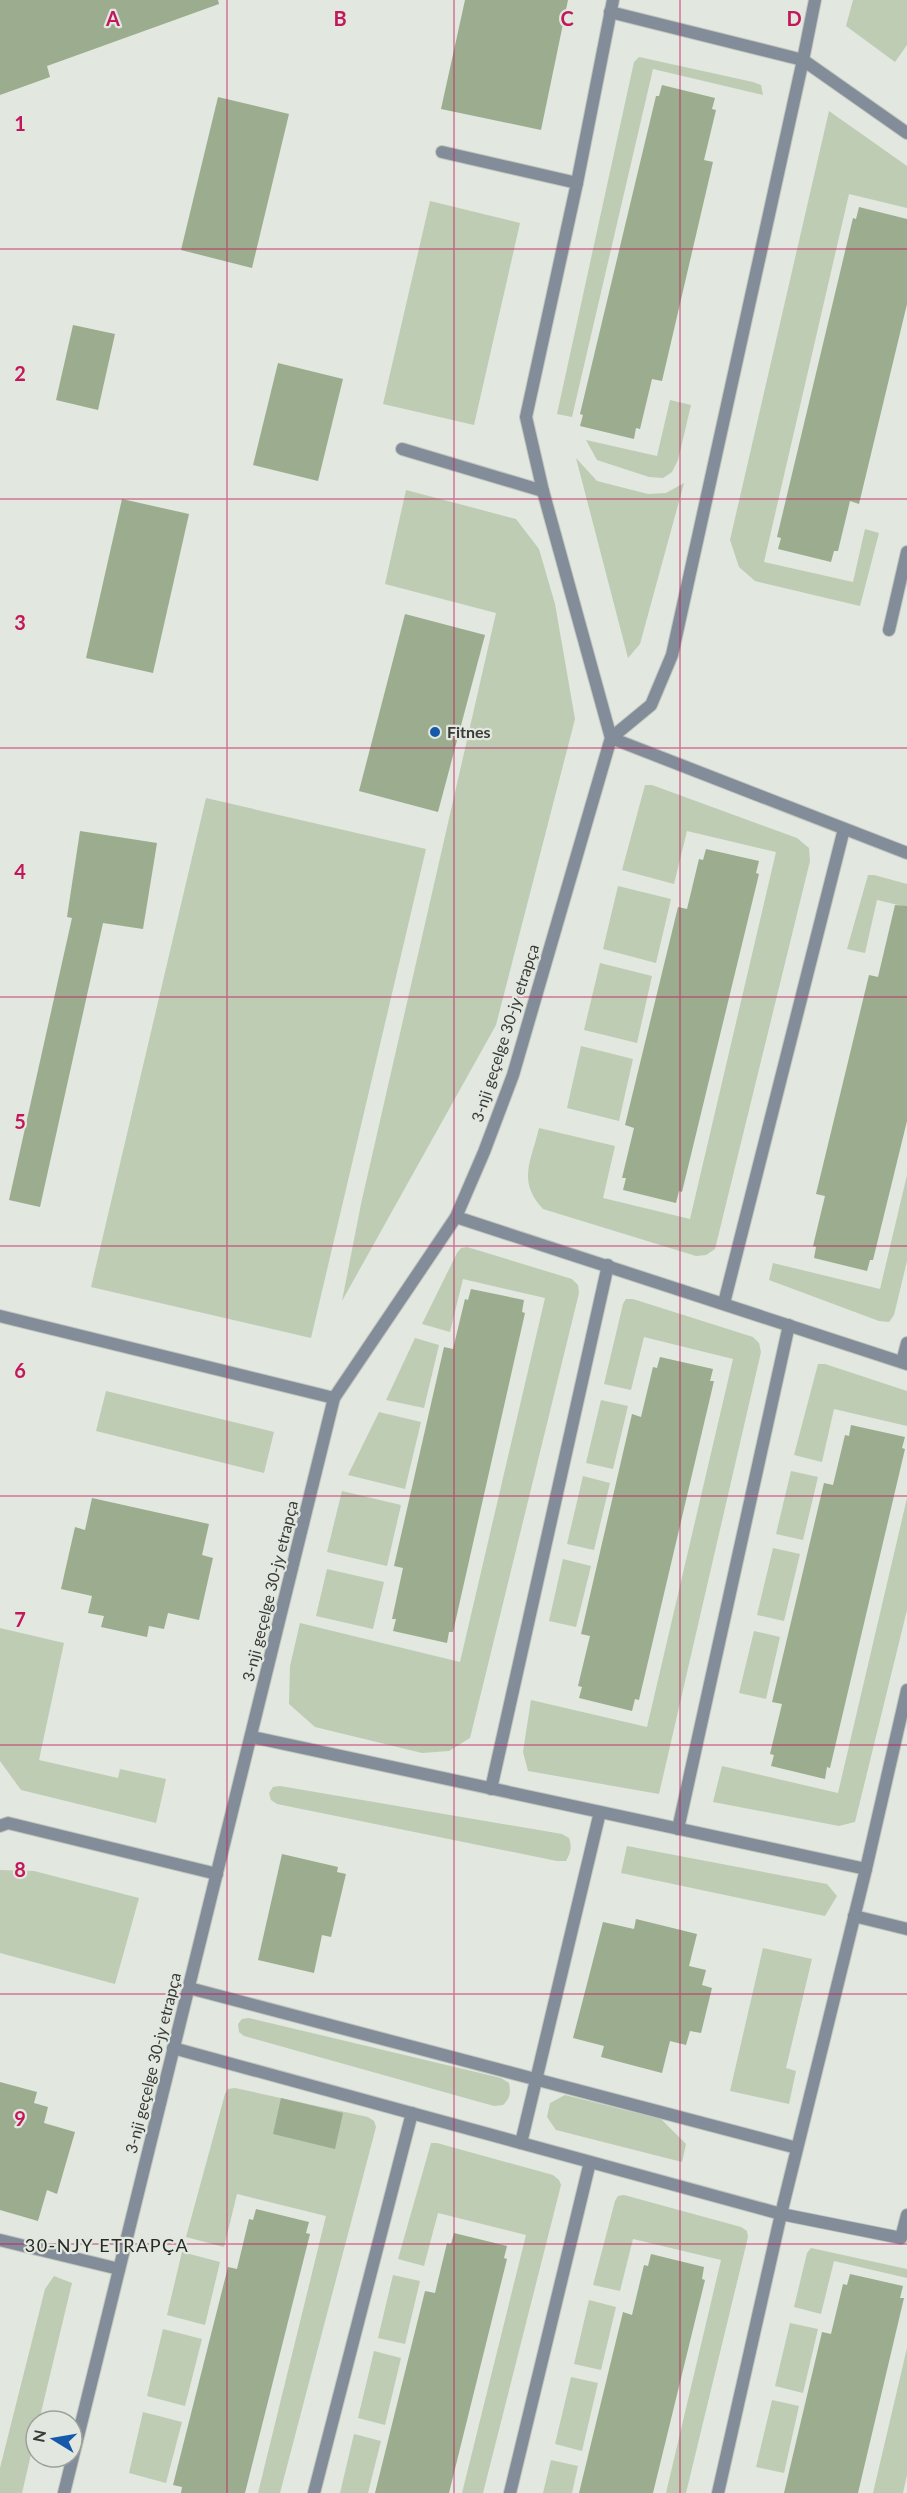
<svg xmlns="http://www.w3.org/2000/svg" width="907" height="2493" font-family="Lato,sans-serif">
<rect width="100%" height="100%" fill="#e2e7df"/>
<g fill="#beccb4">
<polygon points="853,0 907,0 907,45 895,62 846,26"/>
<polygon points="639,57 753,82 761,85 763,95 653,69 572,417 557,414 634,62"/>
<polygon points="829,111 907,166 907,208 849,194 764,562 853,582 865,529 879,533 860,606 755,581 739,567 730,540"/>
<polygon points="430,201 520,223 474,425 383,404"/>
<polygon points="670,400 691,405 678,460 672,472 663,478 649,477 597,460 586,440 657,456"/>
<polygon points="576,458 597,481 648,494 666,493 684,483 640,644 628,658"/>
<polygon points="406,490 516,519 539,549 555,604 575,719 496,1025 342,1301 361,1204 496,613 385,584"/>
<path d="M 645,785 L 652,785 L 797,838 L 809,848 L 810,861 L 715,1249 L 706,1255 L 696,1256 L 543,1209 C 517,1181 531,1162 539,1128 L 615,1146 L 603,1198 L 690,1219 L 776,852 L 687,831 L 674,884 L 622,870 Z"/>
<polygon points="206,798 426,849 311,1338 91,1287"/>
<polygon points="868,875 874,875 907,884 907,907 877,900 865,953 847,949"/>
<polygon points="618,886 671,899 656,963 603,949"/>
<polygon points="600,963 652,976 637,1043 584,1030"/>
<polygon points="581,1046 633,1059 619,1121 567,1108"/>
<polygon points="907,1175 907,1261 894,1315 889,1322 879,1321 769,1280 773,1263 880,1289"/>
<polygon points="467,1247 572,1279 578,1285 579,1293 470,1738 449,1751 422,1753 315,1727 289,1704 290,1666 300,1623 460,1662 545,1298 463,1279 450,1332 422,1324 457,1253 461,1248"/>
<polygon points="626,1299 633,1299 753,1337 759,1343 761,1352 659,1794 528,1771 523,1752 531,1700 647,1727 733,1359 644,1337 631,1390 604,1384 623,1304"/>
<polygon points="415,1338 439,1345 424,1408 386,1400"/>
<polygon points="818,1364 825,1364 907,1391 907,1426 834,1409 822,1462 794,1455"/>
<polygon points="106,1391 274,1432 264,1473 96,1431"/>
<polygon points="601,1400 628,1406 613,1469 586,1463"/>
<polygon points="379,1412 421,1422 405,1489 348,1475"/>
<polygon points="791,1471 818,1477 803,1540 776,1534"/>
<polygon points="583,1476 610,1483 594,1550 567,1544"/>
<polygon points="342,1491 401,1505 387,1566 327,1552"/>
<polygon points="907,1498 907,1610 855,1822 839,1826 713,1802 722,1766 838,1793"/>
<polygon points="773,1548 800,1554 784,1621 757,1615"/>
<polygon points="563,1559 591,1566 576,1627 549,1621"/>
<polygon points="327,1569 384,1582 373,1629 316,1616"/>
<polygon points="0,1628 64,1643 39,1760 118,1778 120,1769 166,1779 156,1823 21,1790 0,1761"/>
<polygon points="754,1631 780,1637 766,1699 739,1693"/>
<path d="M 280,1786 L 562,1834 L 569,1838 C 572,1847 571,1852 566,1861 L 557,1861 L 277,1804 L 271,1800 L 269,1793 L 273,1787 Z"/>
<polygon points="627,1846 827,1884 837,1896 825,1916 621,1873"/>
<polygon points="0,1870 34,1871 139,1898 115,1984 0,1953"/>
<polygon points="763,1948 812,1959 786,2068 796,2071 789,2104 730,2091"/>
<path d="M 249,2018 L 501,2078 L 509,2083 C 511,2093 510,2098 503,2105 L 494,2106 L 244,2036 L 239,2032 L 238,2024 L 242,2019 Z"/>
<polygon points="235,2088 368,2117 374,2121 376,2127 280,2493 258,2493 326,2216 237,2194 224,2247 186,2237 225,2094 228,2089"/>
<polygon points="565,2095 661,2119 686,2144 682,2162 556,2130 547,2117 550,2103"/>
<polygon points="431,2143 437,2143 553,2175 559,2180 561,2185 483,2493 462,2493 526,2235 438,2213 424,2266 398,2259"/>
<polygon points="624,2195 741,2227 747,2231 748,2237 686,2493 666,2493 721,2260 633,2239 620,2291 593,2285 615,2201 618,2196"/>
<polygon points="811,2248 907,2269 907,2278 834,2261 821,2314 794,2307 807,2253"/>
<polygon points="182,2252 220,2262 205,2325 167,2315"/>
<polygon points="393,2275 420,2281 405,2344 378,2338"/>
<polygon points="54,2276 72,2283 39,2421 36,2421 36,2433 22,2493 0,2493 0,2468 45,2289"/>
<polygon points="589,2300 616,2307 601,2370 574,2364"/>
<polygon points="790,2323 818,2329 803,2393 775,2386"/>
<polygon points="163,2329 202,2339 185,2406 147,2396"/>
<polygon points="907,2348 907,2475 903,2493 873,2493"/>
<polygon points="374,2351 401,2358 385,2425 358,2418"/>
<polygon points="571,2377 598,2383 582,2451 555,2444"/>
<polygon points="772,2400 799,2406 784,2473 756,2467"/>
<polygon points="143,2412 182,2422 166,2483 129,2473"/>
<polygon points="354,2434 381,2441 368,2493 340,2493"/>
<polygon points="551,2460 578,2466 572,2493 543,2493"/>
</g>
<g fill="#9bad8e">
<polygon points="0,0 218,0 219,4 47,66 50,77 0,95"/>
<polygon points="465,0 568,0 541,130 441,109"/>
<polygon points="662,85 715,98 712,109 716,110 704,160 713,162 662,381 652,379 640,429 636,428 634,439 580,426 583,415 580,414 656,96 659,96"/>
<polygon points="218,97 289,114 252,268 181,250"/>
<polygon points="859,207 907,219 907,304 859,504 850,501 838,551 834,551 831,562 778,549 781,538 777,537 853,218 856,219"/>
<polygon points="73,325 115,334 98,410 56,400"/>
<polygon points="278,363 343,379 318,481 253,465"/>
<polygon points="122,499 189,514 153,673 86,658"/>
<polygon points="405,614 485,635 438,812 359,791"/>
<polygon points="80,831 157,843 143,929 103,923 40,1207 9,1200 72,918 67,917"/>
<polygon points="706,849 759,861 756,873 759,874 682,1192 679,1191 676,1203 623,1190 626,1178 622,1178 634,1128 625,1125 678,907 687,909 699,859 703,860"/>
<polygon points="895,905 907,906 907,1121 873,1260 870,1260 867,1271 814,1258 816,1247 813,1246 825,1196 816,1194 869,975 878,977"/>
<polygon points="471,1289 524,1300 522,1312 525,1313 453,1632 449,1632 447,1643 393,1631 396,1619 392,1619 403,1568 394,1566 444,1347 453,1349 465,1299 468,1300"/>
<polygon points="660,1357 713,1369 710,1381 714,1381 639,1700 635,1699 632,1711 579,1698 582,1687 578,1686 590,1636 581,1634 632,1414 641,1417 653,1367 657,1368"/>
<polygon points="851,1425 905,1437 902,1448 905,1449 830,1768 827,1767 825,1779 771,1766 774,1755 770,1754 782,1704 772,1702 824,1483 833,1485 845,1435 849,1436"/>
<polygon points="92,1498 209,1524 202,1555 213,1558 199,1620 168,1613 164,1629 149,1626 147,1637 101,1627 104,1616 88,1613 92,1596 61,1589 75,1527 85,1530"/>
<polygon points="282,1854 338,1867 337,1872 346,1874 331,1937 322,1935 314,1973 258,1960"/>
<polygon points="636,1919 697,1934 689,1966 706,1970 702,1985 712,1988 701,2033 690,2031 686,2045 670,2041 662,2073 601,2057 604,2046 573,2038 603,1922 634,1929"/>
<polygon points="0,2082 37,2092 34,2103 48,2107 44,2123 75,2132 57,2194 47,2190 38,2221 0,2210"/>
<polygon points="281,2098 343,2113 335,2149 273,2134"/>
<polygon points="256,2209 309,2222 306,2233 310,2234 245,2493 181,2493 182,2487 173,2485 228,2267 237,2269 249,2219 253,2220"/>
<polygon points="454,2233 507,2246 504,2258 507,2259 449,2493 375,2493 425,2291 435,2293 447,2243 451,2244"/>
<polygon points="651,2254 704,2267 702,2279 705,2280 653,2493 579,2493 623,2312 632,2315 644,2265 648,2266"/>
<polygon points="850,2274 903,2286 900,2298 904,2298 858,2493 784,2493 822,2332 831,2334 843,2284 847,2285"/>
</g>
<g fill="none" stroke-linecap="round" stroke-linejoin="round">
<defs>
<g id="lane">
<polyline points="610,12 803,60 815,0"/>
<polyline points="442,152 577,183"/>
<polyline points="402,449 543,491"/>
<polyline points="889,630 907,552"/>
<polyline points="611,738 543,491 526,417 577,183 613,0"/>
<polyline points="724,1303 844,829"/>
<polyline points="0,1316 334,1398"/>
<polyline points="902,1362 907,1343"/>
<polyline points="491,1789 608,1265"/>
<polyline points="0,1826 8,1823 217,1874"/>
<polyline points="678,1829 789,1325"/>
<polyline points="854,1916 907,1929"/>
<polyline points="781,2214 901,2238 907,2215"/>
<polyline points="0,2240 119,2269"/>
<polyline points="314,2493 412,2113"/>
<polyline points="510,2493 590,2162"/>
</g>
<g id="street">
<polyline points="611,738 651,705 672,655 803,60 907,133"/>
<polyline points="611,738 907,853"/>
<polyline points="456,1217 907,1364"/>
<polyline points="252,1737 866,1869 907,1690"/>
<polyline points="189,1988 797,2148"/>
<polyline points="173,2048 781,2214"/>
<polyline points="521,2143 600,1812"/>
<polyline points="64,2493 334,1398 456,1217 484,1152 513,1075 611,738"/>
<polyline points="718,2493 781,2214 866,1869"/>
</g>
</defs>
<use href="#lane" stroke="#c0c5be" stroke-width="14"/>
<use href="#street" stroke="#c0c5be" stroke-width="14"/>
<use href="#lane" stroke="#838d9a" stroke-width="12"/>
<use href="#street" stroke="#838d9a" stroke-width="12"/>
</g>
<path fill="none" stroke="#c2185b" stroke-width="1.5" stroke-opacity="0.55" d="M 227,0 L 227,2493M 454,0 L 454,2493M 680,0 L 680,2493M 0,249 L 907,249M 0,499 L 907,499M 0,748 L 907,748M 0,997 L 907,997M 0,1246 L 907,1246M 0,1496 L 907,1496M 0,1745 L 907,1745M 0,1994 L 907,1994M 0,2244 L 907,2244"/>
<circle fill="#1659aa" stroke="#e2e7df" stroke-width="2" cx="435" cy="732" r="6"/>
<g text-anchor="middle" stroke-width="4.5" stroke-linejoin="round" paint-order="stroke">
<g font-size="16" font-weight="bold" fill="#393b38" stroke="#e2e7df" text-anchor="start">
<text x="447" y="738">Fitnes</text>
</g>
<g font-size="16" fill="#393b38" stroke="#e2e7df">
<text transform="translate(505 1033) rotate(-72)" y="6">3-nji geçelge 30-jy etrapça</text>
<text transform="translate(270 1591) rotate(-76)" y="6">3-nji geçelge 30-jy etrapça</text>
<text transform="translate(153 2063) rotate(-76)" y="6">3-nji geçelge 30-jy etrapça</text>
</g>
<g font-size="18" letter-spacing="1.5" fill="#282b25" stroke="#e2e7df">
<text x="107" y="2252">30-NJY ETRAPÇA</text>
</g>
</g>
<g font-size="20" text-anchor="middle" font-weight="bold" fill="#c2185b" stroke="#e2e7df" stroke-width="4.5" stroke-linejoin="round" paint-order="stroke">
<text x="113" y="26">A</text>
<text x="340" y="26">B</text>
<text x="567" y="26">C</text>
<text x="794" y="26">D</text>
<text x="20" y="131">1</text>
<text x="20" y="381">2</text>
<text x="20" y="630">3</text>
<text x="20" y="879">4</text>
<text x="20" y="1129">5</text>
<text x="20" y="1378">6</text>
<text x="20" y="1627">7</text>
<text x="20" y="1877">8</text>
<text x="20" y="2126">9</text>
</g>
<g transform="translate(54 2439) rotate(281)"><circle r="28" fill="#e2e7df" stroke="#9ea29c" stroke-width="1.5"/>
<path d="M0-4.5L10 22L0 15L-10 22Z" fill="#1659aa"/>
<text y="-9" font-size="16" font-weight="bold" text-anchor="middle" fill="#393b38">N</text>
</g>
</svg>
